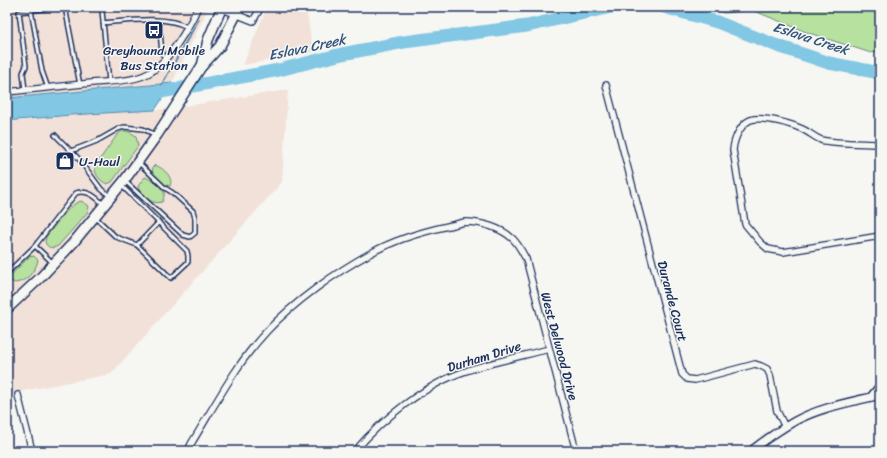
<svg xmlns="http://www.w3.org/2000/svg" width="887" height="458" font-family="Sriracha,sans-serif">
<rect width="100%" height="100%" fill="#f6f6f2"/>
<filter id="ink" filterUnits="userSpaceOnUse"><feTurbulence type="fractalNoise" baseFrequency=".025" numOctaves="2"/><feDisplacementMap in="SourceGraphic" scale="8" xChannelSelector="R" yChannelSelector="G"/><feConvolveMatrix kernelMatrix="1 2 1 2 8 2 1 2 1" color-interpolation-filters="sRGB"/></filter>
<g filter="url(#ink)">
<g fill="#f2e1d8">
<polygon points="7,7 209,7 172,83 7,98"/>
<polygon points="267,7 306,7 313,52 243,65"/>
<polygon points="288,90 282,182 111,374 7,394 7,122 115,111 159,110"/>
</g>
<g fill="#b7e19e" stroke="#69887e">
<polygon points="703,7 880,7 880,50 871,53 806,32 752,10 724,13"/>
<path d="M 126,131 L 130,132 L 136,136 L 138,146 L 112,182 L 107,184 C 100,181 94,174 95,166 L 117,135 L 122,131 Z"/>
<path d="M 155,165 C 163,168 174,177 170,186 L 165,185 L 152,172 L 153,167 Z"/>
<path d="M 145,177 C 151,179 161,186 164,192 C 165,196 163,199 162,202 C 152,205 140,196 138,186 Z"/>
<path d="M 81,201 L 88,205 L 89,207 L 87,213 L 58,246 C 52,249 47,248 45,242 L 46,237 C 54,227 69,204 81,201 Z"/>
<path d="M 34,256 L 38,260 C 36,271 26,282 15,283 L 10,281 L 10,277 L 12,274 L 29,257 Z"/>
</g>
<polygon fill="#82c7e3" stroke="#598aae" points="172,83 155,110 71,115 7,121 7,98"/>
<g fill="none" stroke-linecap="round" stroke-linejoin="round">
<polyline stroke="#598aae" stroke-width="2" points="161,86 199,19"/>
<g stroke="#82c7e3" stroke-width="13">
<polyline points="664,7 717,22 775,45 829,63 880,73"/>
<polyline points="150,94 279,70 342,54 404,42 527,26 611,7"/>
</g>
<defs>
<g id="service">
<polyline points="65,7 80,85"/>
<polyline points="104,7 102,11 109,82"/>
<polyline points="31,10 42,71 48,88"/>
<polyline points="159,21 162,53 165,59"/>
<path d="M 103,23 C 127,21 166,15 187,27"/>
<polyline points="25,90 23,73 26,66 19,12 58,7"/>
<polyline points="55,135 79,159 101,189 110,196"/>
<polyline points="71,151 97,141 118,129 124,127 143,129 156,135"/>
<polyline points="126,182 183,235 190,237 195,233 195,218 193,211 173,193 165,188 138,162"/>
<polyline points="96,218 116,237 137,245 171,278 188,262 188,256 187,251 122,186"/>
<polyline points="137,245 159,222"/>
<polyline points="35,246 52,262"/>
<path d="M 7,273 L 35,246 L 76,193 C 87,189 96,197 103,204"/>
</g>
<g id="minor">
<polyline points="220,8 253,21 261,7"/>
<polyline points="606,85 682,374 687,379 695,380 755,364 761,366 767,369 770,375 777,411 785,427"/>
<path d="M 7,92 C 35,89 64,86 92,83 C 111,81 133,82 149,73 C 169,62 189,27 198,7"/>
<path d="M 880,144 C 862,143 838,144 821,140 C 814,137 809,132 802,129 C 791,124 767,117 754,119 C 741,121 734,139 733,150 L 745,224 L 760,242 L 768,249 L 783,252 L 880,236"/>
<polyline points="18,395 32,451"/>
<path d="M 188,451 L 191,444 C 215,405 236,364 267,331 C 294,302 336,272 371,253 C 394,240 421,232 448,226 C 453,225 460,223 465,222 C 481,222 502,228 513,239 C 519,245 522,252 526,259 L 576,451"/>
<path d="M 355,451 C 382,419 426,384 466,371 C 493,362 522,356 549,349"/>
</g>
<g id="tertiary">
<polyline points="871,397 880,386"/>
<path d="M 751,451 C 765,440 779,430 795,421 C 821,407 852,402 880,395"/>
</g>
<g id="primary">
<polyline points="202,66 208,40 222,7"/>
<polyline points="7,309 41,277 73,243 124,181 157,135 201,67 220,46 240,7"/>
</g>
</defs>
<use href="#service" stroke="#1b2f5e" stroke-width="6"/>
<use href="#minor" stroke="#1b2f5e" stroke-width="8"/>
<use href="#tertiary" stroke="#1b2f5e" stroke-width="10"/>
<use href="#primary" stroke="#1b2f5e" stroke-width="12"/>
<use href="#service" stroke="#f6f6f2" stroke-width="3"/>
<use href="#minor" stroke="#f6f6f2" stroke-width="5.5"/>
<use href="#tertiary" stroke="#f6f6f2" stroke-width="7"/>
<use href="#primary" stroke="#f6f6f2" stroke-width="9"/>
</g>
</g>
<defs>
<symbol id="bus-square" viewBox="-11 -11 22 22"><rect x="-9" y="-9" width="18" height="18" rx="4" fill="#1b2f5e" stroke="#f6f6f2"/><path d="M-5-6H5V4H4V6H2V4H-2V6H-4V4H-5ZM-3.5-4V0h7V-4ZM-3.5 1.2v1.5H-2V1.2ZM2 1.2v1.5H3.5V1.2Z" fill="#fff"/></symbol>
<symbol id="shop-square" viewBox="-11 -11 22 22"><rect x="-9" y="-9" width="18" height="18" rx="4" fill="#1b2f5e" stroke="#f6f6f2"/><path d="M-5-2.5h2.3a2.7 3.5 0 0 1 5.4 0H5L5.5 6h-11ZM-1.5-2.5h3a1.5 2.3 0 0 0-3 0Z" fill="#fff"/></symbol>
</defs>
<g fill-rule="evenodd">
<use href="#bus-square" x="143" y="19" width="22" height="22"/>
<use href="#shop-square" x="54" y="150" width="22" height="22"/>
</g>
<g text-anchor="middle" stroke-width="3" stroke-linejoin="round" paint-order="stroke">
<g font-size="13" fill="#1b2f5e" stroke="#f6f6f2">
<text x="154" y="55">Greyhound Mobile<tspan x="154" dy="15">Bus Station</tspan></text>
<text x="79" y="166" text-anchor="start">U-Haul</text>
</g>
<g font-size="13" fill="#1b2f5e" stroke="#f6f6f2">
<text transform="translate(673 301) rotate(75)" y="5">Durande Court</text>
<text transform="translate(560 346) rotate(75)" y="5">West Delwood Drive</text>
<text transform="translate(484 356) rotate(-17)" y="5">Durham Drive</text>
</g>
<g font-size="14" font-style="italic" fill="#35557f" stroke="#f6f6f2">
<text transform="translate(811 38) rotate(18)" y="5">Eslava Creek</text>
<text transform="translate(307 47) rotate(-12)" y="5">Eslava Creek</text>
</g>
</g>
<rect width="887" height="458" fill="none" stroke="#f6f6f2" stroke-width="24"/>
<rect x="12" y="12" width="863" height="434" fill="none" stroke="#1b2f5e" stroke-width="1.5" filter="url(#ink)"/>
</svg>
